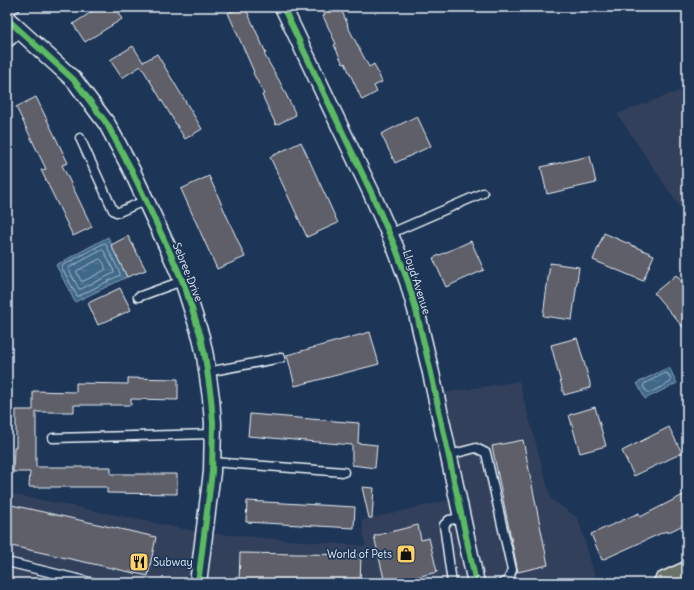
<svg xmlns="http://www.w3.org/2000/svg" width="694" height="590" font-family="Delius,sans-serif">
<defs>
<pattern id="water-ripples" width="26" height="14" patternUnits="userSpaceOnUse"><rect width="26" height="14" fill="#416889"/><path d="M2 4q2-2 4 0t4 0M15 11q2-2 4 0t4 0" fill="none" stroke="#5c7e9a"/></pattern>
</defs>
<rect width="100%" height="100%" fill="#1d3557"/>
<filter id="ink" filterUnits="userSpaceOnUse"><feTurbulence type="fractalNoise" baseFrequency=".025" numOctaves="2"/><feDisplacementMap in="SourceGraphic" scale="8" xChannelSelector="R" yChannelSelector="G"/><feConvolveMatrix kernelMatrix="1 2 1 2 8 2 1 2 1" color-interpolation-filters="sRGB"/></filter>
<g filter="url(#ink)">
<g fill="#31415c">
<polygon points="687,88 687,218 617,114"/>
<polygon points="519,381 551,499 578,518 597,583 7,583 7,493 204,533 365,546 362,520 458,498 436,394"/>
</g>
<g fill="url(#water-ripples)" stroke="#849fb5">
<polygon points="108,237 127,277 75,302 56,265"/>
<polygon points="669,367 677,383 645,399 637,383"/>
</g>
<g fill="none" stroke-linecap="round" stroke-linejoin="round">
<g stroke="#a5bacc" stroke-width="1">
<polygon points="105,243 120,273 120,275 79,296 77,296 62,268 62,266"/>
<polygon points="103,250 104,251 114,271 114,273 81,289 79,289 69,270 69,268"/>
<path d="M 100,259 C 103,260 106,267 105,270 L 84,281 L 81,281 L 77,273 L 77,271 Z"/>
<polygon points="666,373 668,374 671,380 671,382 649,393 647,392 643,386 644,384"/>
</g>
</g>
<g fill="#5f5e69" stroke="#e8f1f8">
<polygon points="99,7 114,7 122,19 85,42 73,24"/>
<polygon points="242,7 245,7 266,53 264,54 280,82 296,115 276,125 262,95 264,94 253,73 254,72 228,13"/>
<polygon points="321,7 340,7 348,25 347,25 369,67 374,64 382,82 374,86 377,92 362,100 345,63 343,64 334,45 336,44 323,16 325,15"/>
<polygon points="133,46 143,62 157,54 202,129 185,139 141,66 122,78 110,60"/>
<polygon points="36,97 68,163 62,165 92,227 73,236 41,170 46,169 16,107"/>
<polygon points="417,116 431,146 395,163 381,134"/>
<polygon points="301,142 338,223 307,237 270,157"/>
<polygon points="590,156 596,183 547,194 541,167"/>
<polygon points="209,176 245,257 217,269 181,189"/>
<polygon points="604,233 654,255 643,281 593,260"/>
<polygon points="128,236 146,270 127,277 111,245"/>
<polygon points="471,241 484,270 446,287 433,258"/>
<polygon points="550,263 579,267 572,320 543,316"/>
<polygon points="676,275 687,288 687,332 654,293"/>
<polygon points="120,288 131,310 98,325 88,303"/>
<polygon points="370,332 379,364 295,386 287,355"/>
<polygon points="577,338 590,383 590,388 564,395 551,345"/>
<polygon points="128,378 178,379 178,400 131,399 131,405 74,405 74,412 36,412 36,467 111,467 111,474 177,474 177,494 107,493 107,487 29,487 30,472 13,472 14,447 16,447 16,410 33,410 33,391 76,392 76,383 128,384"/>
<polygon points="595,407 606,446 580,453 569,415"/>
<polygon points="250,414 359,423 358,443 377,445 375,468 352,465 352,445 248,436"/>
<polygon points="669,427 682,453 634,476 622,451"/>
<polygon points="523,440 548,565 518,572 492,446"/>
<polygon points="362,487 374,488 372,518 369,518"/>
<polygon points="687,493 687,523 667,533 666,531 602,560 591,534 639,513 640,517"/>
<polygon points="247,501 355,507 354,528 246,522"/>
<polygon points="7,504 156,537 148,576 7,545"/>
<polygon points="418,525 421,540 429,538 437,572 392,583 385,583 374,536"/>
<polygon points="240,553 361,555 360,583 239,583"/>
</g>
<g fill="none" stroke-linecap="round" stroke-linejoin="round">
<defs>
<g id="service">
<polyline points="7,13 16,7"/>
<polyline points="7,44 21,32"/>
<polyline points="80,138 113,210 116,212 119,212 146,200"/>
<polyline points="389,234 483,193"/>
<polyline points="138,297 182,281"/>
<polyline points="207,372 281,358"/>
<polyline points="53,438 213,434"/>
<polyline points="449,455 476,448 486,453 512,570 508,581 502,583"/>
<polyline points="212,462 344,472"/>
<polyline points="7,562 94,583"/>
<polyline points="452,583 444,525 449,520 462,518"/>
</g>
<g id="minor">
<polyline points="283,7 371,192 396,249 408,282 416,310 431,373 476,583"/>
<polyline points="7,19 51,59 74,80 107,124 132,171 172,257 185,287 201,337 205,356 211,398 213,423 212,472 198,583"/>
</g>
<polyline id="primary" points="665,583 687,573"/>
</defs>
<use href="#service" stroke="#e8f1f8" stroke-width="11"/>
<use href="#minor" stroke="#e8f1f8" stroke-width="19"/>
<use href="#primary" stroke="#e8f1f8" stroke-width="25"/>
<use href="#service" stroke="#1d3557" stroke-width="8"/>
<use href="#minor" stroke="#1d3557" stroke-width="16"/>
<use href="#primary" stroke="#6a7166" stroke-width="22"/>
<defs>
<g id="cycleway">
<polyline points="283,7 371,192 396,249 408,282 416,310 431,373 476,583"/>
<polyline points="7,19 51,59 74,80 107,124 132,171 172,257 185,287 201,337 205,356 211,398 213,423 212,472 198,583"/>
</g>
</defs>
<use href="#cycleway" stroke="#1d3557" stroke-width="8"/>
<use href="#cycleway" stroke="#5cba63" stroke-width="6"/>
</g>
</g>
<defs>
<symbol id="shop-square" viewBox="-11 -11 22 22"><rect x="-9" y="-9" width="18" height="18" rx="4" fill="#ffd166" stroke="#1d3557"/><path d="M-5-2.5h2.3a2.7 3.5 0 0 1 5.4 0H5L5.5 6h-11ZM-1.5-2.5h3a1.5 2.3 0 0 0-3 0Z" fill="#111"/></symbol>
<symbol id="restaurant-square" viewBox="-11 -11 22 22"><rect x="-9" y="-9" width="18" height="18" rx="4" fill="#ffd166" stroke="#1d3557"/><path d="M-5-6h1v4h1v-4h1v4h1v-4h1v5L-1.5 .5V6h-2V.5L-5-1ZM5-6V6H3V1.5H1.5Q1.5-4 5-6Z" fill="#111"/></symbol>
</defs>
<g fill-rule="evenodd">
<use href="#shop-square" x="395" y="543" width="22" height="22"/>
<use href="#restaurant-square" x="128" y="551" width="22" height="22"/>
</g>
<g text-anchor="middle" stroke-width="3.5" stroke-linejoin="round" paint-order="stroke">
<g font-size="11" fill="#e8f1f8" stroke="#1d3557">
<text transform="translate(188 272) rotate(68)" y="4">Sebree Drive</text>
<text transform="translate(417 282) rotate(72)" y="4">Lloyd Avenue</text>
</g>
<g font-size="11" fill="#e8f1f8" stroke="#1d3557" text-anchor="end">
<text x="392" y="558">World of Pets</text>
<text x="153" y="566" text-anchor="start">Subway</text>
</g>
</g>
<rect width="694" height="590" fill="none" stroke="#1d3557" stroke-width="24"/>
<rect x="12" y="12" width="670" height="566" fill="none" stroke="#e8f1f8" stroke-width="1.5" filter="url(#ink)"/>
</svg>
